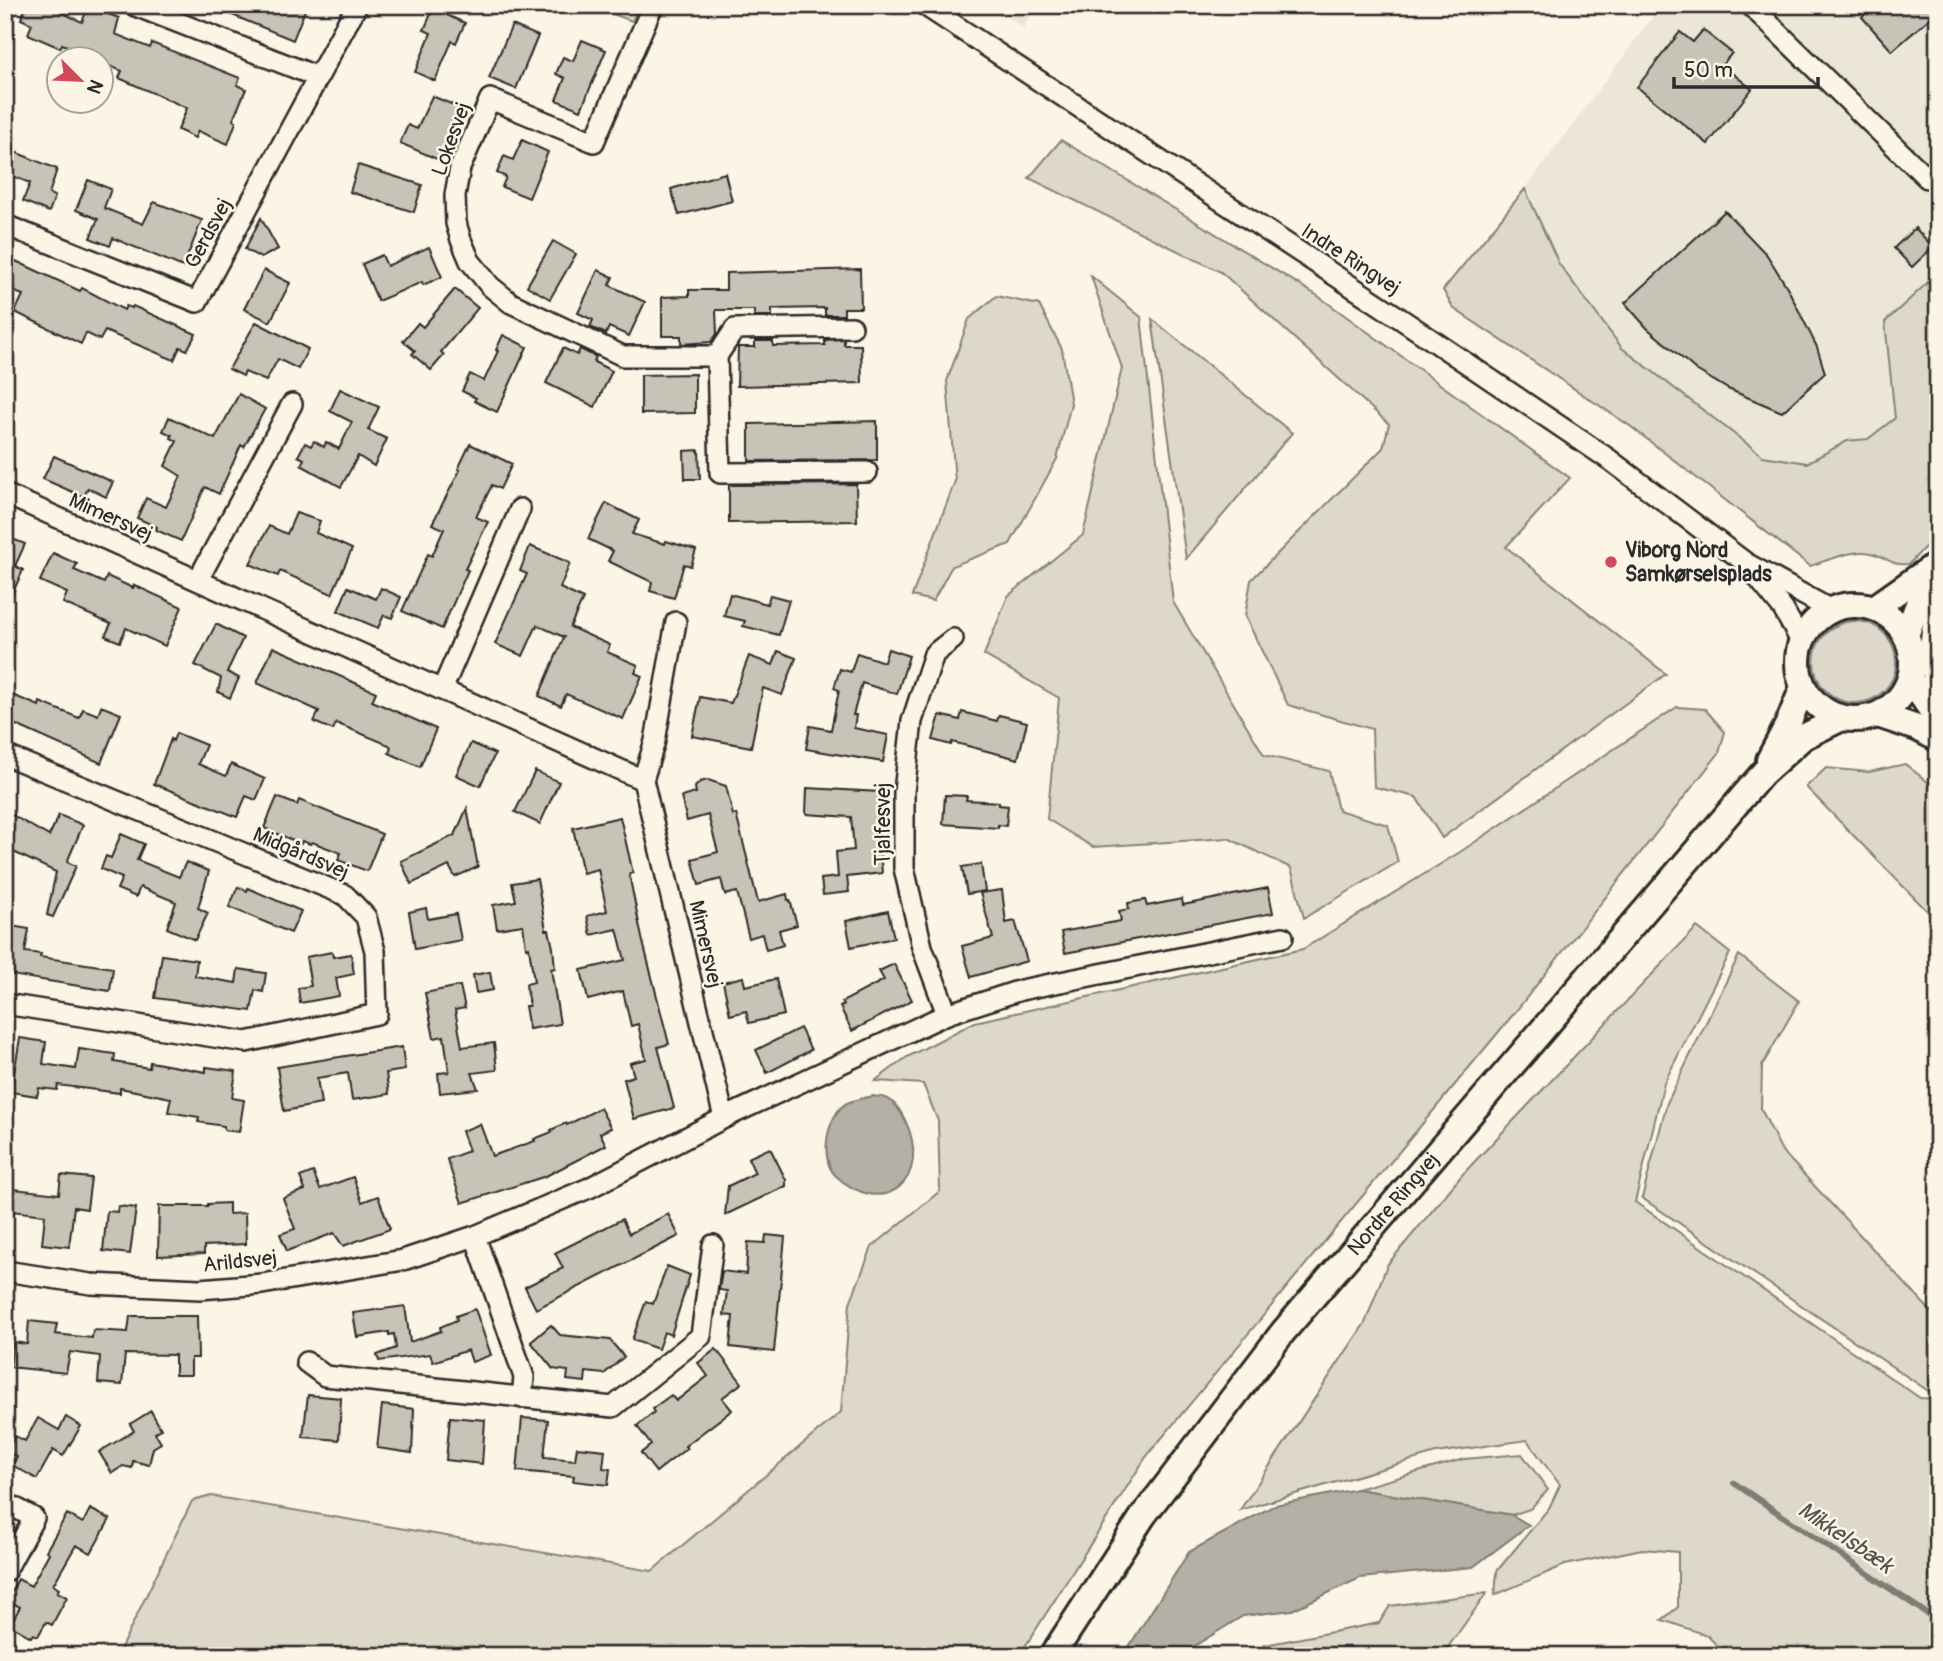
<svg xmlns="http://www.w3.org/2000/svg" width="1943" height="1661" font-family="Pangolin,sans-serif">
<rect width="100%" height="100%" fill="#fcf5e5"/>
<filter id="ink" filterUnits="userSpaceOnUse"><feTurbulence type="fractalNoise" baseFrequency=".0143" numOctaves="2"/><feDisplacementMap in="SourceGraphic" scale="14" xChannelSelector="R" yChannelSelector="G"/><feConvolveMatrix kernelMatrix="1 2 1 2 8 2 1 2 1" color-interpolation-filters="sRGB"/></filter>
<g filter="url(#ink)">
<g fill="#ece6d7">
<polygon points="991,5 1039,5 1023,28"/>
<polygon points="1661,5 1938,5 1938,273 1885,322 1895,417 1868,439 1847,441 1807,463 1763,456 1622,348 1559,264 1525,189"/>
</g>
<g fill="#ded8ca" stroke="#84827a" stroke-width="2">
<polygon points="588,5 639,5 632,21"/>
<polygon points="1061,140 1318,296 1570,478 1506,547 1666,674 1442,838 1416,797 1374,787 1372,729 1288,705 1245,616 1251,580 1383,448 1389,424 1221,272 1029,178"/>
<path d="M 1525,189 L 1559,264 L 1622,348 L 1763,456 L 1807,463 L 1847,441 L 1868,439 L 1895,418 L 1885,322 L 1938,273 L 1938,533 L 1909,564 C 1891,566 1887,557 1871,553 C 1856,548 1826,561 1810,566 L 1630,426 L 1453,308 L 1443,290 Z"/>
<polygon points="1091,276 1141,317 1173,602 1264,755 1329,771 1338,810 1388,825 1398,862 1304,918 1291,868 1228,838 1093,847 1047,819 1059,698 984,655 1008,596 1083,535 1122,368"/>
<polygon points="996,296 1039,305 1062,349 1071,404 1057,459 1010,544 952,566 933,601 912,596 955,481 947,381 969,319"/>
<polygon points="1152,319 1292,433 1186,559"/>
<circle cx="1855" cy="662" r="41"/>
<polygon points="1677,707 1705,709 1725,732 1719,753 1516,1011 1146,1457 1019,1656 117,1656 192,1501 211,1496 652,1571 841,1412 850,1303 872,1247 940,1191 938,1121 923,1084 875,1081 907,1057 975,1022 1303,949 1460,852"/>
<polygon points="1905,764 1938,790 1938,922 1806,787 1826,768 1869,772"/>
<polygon points="1697,927 1730,953 1664,1083 1635,1202 1920,1398 1938,1399 1938,1656 1727,1656 1707,1635 1662,1620 1678,1607 1678,1552 1642,1549 1565,1565 1495,1595 1497,1571 1549,1508 1560,1485 1527,1440 1436,1453 1240,1510 1365,1323 1387,1265 1462,1175"/>
<polygon points="1739,955 1799,1001 1762,1066 1761,1109 1782,1151 1938,1319 1938,1386 1930,1392 1642,1198 1667,1103"/>
<polygon points="1522,1454 1548,1490 1530,1509 1512,1515 1357,1489 1464,1459"/>
<polygon points="1487,1593 1443,1654 1437,1656 1247,1656 1265,1645 1379,1623 1390,1606"/>
</g>
<g fill="#b4b0a5" stroke="#7d7b74" stroke-width="2">
<path d="M 873,1096 C 877,1097 884,1097 888,1099 C 896,1103 901,1112 905,1120 C 933,1178 885,1222 835,1175 C 819,1159 827,1114 847,1103 C 854,1100 865,1098 873,1096 Z"/>
<polygon points="1357,1489 1512,1515 1529,1525 1473,1567 1360,1578 1292,1610 1243,1616 1178,1656 1123,1656 1189,1552 1275,1505"/>
</g>
<g fill="none" stroke-linecap="round" stroke-linejoin="round">
<polyline stroke="#7d7b74" stroke-width="6" points="1734,1483 1938,1621"/>
</g>
<g fill="#c8c3b7" stroke="#2b2b2b" stroke-width="2">
<polygon points="27,5 46,5 82,22 88,7 119,18 115,34 150,48 152,43 240,78 237,85 246,89 233,120 236,122 228,144 198,131 195,138 178,130 187,108 119,78 122,71 102,63 102,59 62,44 60,48 28,34 32,24 21,19"/>
<polygon points="208,5 307,5 293,40"/>
<polygon points="1875,5 1938,5 1938,11 1892,51 1862,17"/>
<polygon points="433,9 465,23 456,43 452,41 435,81 415,72 431,33 424,30"/>
<polygon points="512,25 538,36 516,89 489,78"/>
<polygon points="1703,30 1732,53 1722,65 1752,89 1708,144 1637,87 1680,32 1693,42"/>
<polygon points="582,40 606,50 581,110 556,100 565,78 556,74 563,57 573,61"/>
<polygon points="432,96 461,108 439,160 400,143 408,125 417,129"/>
<polygon points="522,140 548,152 529,198 502,187 506,177 497,173 504,156 513,160"/>
<polygon points="5,148 57,169 49,194 55,196 49,212 23,201 30,183 5,173"/>
<polygon points="358,165 422,185 414,212 350,192"/>
<polygon points="725,173 732,201 679,215 671,189"/>
<polygon points="88,180 111,189 104,208 143,224 154,202 202,220 183,267 113,238 110,246 90,238 98,219 76,210"/>
<polygon points="1725,211 1767,255 1787,287 1817,347 1825,373 1782,412 1728,389 1696,370 1647,328 1625,303"/>
<polygon points="261,218 278,249 261,258 245,249"/>
<polygon points="1915,228 1933,247 1912,267 1894,248"/>
<polygon points="553,241 576,254 550,299 527,286"/>
<polygon points="429,247 442,277 423,285 422,282 378,301 362,264 382,255 387,266"/>
<polygon points="5,256 80,291 82,288 124,310 126,306 132,308 133,306 196,334 187,350 180,347 174,360 105,331 100,340 86,333 81,344 15,312 23,295 5,288"/>
<polygon points="860,269 861,308 844,308 844,315 825,315 825,308 772,309 772,316 754,316 754,310 716,310 717,334 711,342 681,344 681,336 662,336 662,297 689,296 689,290 726,290 726,273"/>
<polygon points="264,270 290,283 270,322 244,309"/>
<polygon points="598,270 613,277 609,285 645,302 629,336 609,327 606,334 590,327 593,320 578,313"/>
<polygon points="455,289 478,308 441,352 444,355 431,370 412,354 415,351 403,341 418,323 423,327"/>
<polygon points="256,322 308,349 298,369 278,359 266,381 245,372 243,376 229,369"/>
<polygon points="503,335 527,347 497,412 474,401 476,398 462,391 470,374 484,381 498,351 496,350"/>
<polygon points="844,339 844,345 861,345 862,383 737,386 738,347 755,347 755,341 773,341 773,346 825,345 825,340"/>
<polygon points="563,348 577,355 580,349 596,357 594,362 612,371 595,407 546,383"/>
<polygon points="695,374 695,413 641,414 641,375"/>
<polygon points="340,389 379,407 368,430 387,439 374,466 358,456 341,487 301,465 304,459 298,456 305,443 311,446 314,441 324,447 326,442 339,449 352,422 330,411"/>
<polygon points="239,394 265,409 244,447 241,445 219,494 205,487 181,541 156,530 157,527 137,518 146,498 166,507 181,476 165,466 177,441 171,438 172,435 163,431 169,417 215,439"/>
<polygon points="877,421 877,460 749,461 749,424"/>
<polygon points="470,444 512,464 500,489 492,485 476,517 488,522 465,569 468,570 442,629 402,611 428,554 432,556 444,529 432,524 460,470 458,469"/>
<polygon points="699,450 700,479 685,479 684,451"/>
<polygon points="54,456 113,482 106,497 88,488 84,497 43,479"/>
<polygon points="856,484 857,521 729,523 729,485"/>
<polygon points="606,503 639,520 632,534 665,544 666,541 696,550 691,566 684,564 674,598 650,591 652,582 608,561 613,551 588,539"/>
<polygon points="296,513 320,521 316,533 352,549 332,594 280,571 278,576 250,564 269,526 287,534"/>
<polygon points="5,536 25,544 15,566 23,570 5,610"/>
<polygon points="530,546 570,563 560,588 583,599 570,627 610,645 607,652 638,665 635,673 642,676 623,719 566,694 561,706 539,696 564,637 537,625 523,656 495,644 527,574 520,571"/>
<polygon points="53,553 77,564 74,570 104,583 107,576 133,588 134,585 182,607 165,646 126,628 120,642 105,636 111,624 63,603 67,593 40,581"/>
<polygon points="348,587 376,599 381,588 401,597 392,618 384,615 378,628 338,611"/>
<polygon points="730,594 767,604 770,595 789,600 779,635 743,626 745,621 724,616"/>
<polygon points="216,624 243,638 227,672 239,678 230,698 218,692 221,678 195,665"/>
<polygon points="273,647 376,692 372,701 436,729 420,767 389,753 391,747 389,745 336,723 333,730 314,722 319,711 257,683"/>
<polygon points="888,649 909,656 897,694 862,683 853,715 856,715 854,728 888,735 883,762 806,749 810,726 831,730 839,690 834,688 840,669 851,672 857,653 884,662"/>
<polygon points="778,651 796,658 782,695 763,688 751,747 692,736 700,697 731,703 749,656 773,665"/>
<polygon points="5,692 39,706 40,702 79,718 83,709 98,715 101,706 121,714 101,763 5,720"/>
<polygon points="962,712 997,721 999,715 1027,722 1018,759 952,742 951,745 933,740 940,715 960,720"/>
<polygon points="176,733 206,745 198,764 226,776 231,764 265,779 256,800 246,796 237,817 154,784 171,739 173,741"/>
<polygon points="471,743 495,754 480,786 456,775"/>
<polygon points="535,771 559,782 540,824 515,812"/>
<polygon points="708,780 726,786 733,815 736,814 758,902 787,894 788,900 790,900 797,925 779,930 783,945 766,950 762,934 749,938 737,892 725,895 721,879 699,885 692,859 718,852 708,815 687,821 681,797 696,793 695,787 700,782"/>
<polygon points="807,788 880,792 878,831 882,873 847,877 849,892 823,895 821,879 838,877 836,852 854,850 851,817 806,814"/>
<polygon points="945,795 967,796 966,800 999,802 999,805 1008,806 1006,826 998,825 998,828 943,824"/>
<polygon points="277,797 297,805 299,800 382,834 367,871 338,860 341,853 312,842 310,844 302,841 301,844 264,828"/>
<polygon points="467,808 478,867 455,877 449,866 411,884 401,861 455,835"/>
<polygon points="5,811 49,836 59,815 83,825 67,862 76,866 53,917 47,915 56,872 5,848"/>
<polygon points="620,817 633,873 629,874 642,938 669,1044 658,1047 674,1108 634,1119 624,1079 634,1076 630,1063 646,1059 638,1024 631,1026 623,991 588,1000 581,970 625,960 617,929 591,935 587,916 607,911 598,869 583,873 573,828"/>
<polygon points="121,834 144,844 137,860 179,877 186,862 209,871 198,908 208,913 195,940 167,928 176,902 140,887 136,897 117,889 122,878 101,869 106,856 111,858"/>
<polygon points="981,864 985,891 967,894 962,867"/>
<polygon points="537,879 546,930 549,930 553,948 555,968 551,969 560,1024 529,1029 525,1006 529,1006 526,984 534,982 529,947 526,948 523,925 497,929 493,905 516,901 512,883"/>
<polygon points="238,887 247,891 248,888 301,911 291,933 229,907"/>
<polygon points="1268,888 1273,913 1065,953 1061,932 1121,921 1119,911 1129,909 1128,903 1145,900 1147,906 1182,899 1183,905"/>
<polygon points="1002,890 1006,923 1015,921 1027,961 971,977 962,946 993,938 980,893"/>
<polygon points="426,908 428,919 456,914 461,940 415,949 409,912"/>
<polygon points="888,911 894,938 851,947 846,921"/>
<polygon points="5,925 29,929 25,952 41,954 40,957 113,968 110,991 5,974"/>
<polygon points="332,952 333,957 351,954 354,974 336,978 339,996 300,1003 298,988 311,986 306,957"/>
<polygon points="162,955 197,960 195,976 236,983 238,969 266,973 263,992 255,990 251,1011 155,998"/>
<polygon points="894,964 912,1000 852,1031 840,1007 844,1005 842,1002 884,980 879,971"/>
<polygon points="490,972 493,990 476,993 473,975"/>
<polygon points="743,977 745,986 776,979 784,1015 749,1023 746,1011 730,1015 723,982"/>
<polygon points="460,986 465,1008 455,1010 462,1047 494,1043 497,1070 472,1073 478,1089 440,1093 438,1073 449,1072 444,1036 434,1038 425,993"/>
<polygon points="800,1028 811,1050 767,1073 756,1050"/>
<polygon points="20,1038 46,1042 43,1064 76,1069 79,1049 115,1054 114,1062 149,1068 150,1062 206,1072 206,1067 236,1071 232,1098 244,1100 239,1132 224,1130 224,1126 198,1122 199,1117 168,1112 171,1098 120,1088 120,1093 58,1085 57,1090 39,1088 37,1096 11,1092"/>
<polygon points="402,1047 405,1070 386,1073 389,1094 352,1100 348,1073 317,1078 321,1104 284,1111 277,1067"/>
<polygon points="600,1108 611,1128 600,1133 606,1145 546,1176 462,1203 447,1159 469,1151 462,1131 480,1124 492,1156 535,1141 534,1139 552,1132 551,1130 566,1123 567,1125"/>
<polygon points="770,1148 786,1180 786,1186 725,1215 728,1186 755,1173 748,1158"/>
<polygon points="313,1172 320,1189 353,1177 362,1202 378,1196 390,1229 343,1246 334,1233 287,1251 280,1234 295,1229 283,1198 305,1190 300,1177"/>
<polygon points="61,1175 91,1178 87,1209 74,1207 69,1247 42,1244 45,1215 11,1211 14,1189 59,1194"/>
<polygon points="229,1203 229,1214 245,1213 246,1244 204,1246 204,1254 158,1256 159,1206 208,1206 208,1204"/>
<polygon points="118,1206 136,1208 130,1254 103,1251 107,1211 117,1212"/>
<polygon points="668,1214 679,1236 536,1309 525,1287 563,1268 555,1253 622,1219 629,1234"/>
<polygon points="766,1235 785,1237 774,1352 730,1347 733,1316 724,1315 727,1291 719,1290 722,1271 746,1274 748,1242 765,1243"/>
<polygon points="667,1266 690,1275 671,1335 664,1332 658,1349 632,1340 646,1301 653,1304"/>
<polygon points="405,1306 410,1342 441,1331 440,1327 457,1320 456,1316 475,1309 491,1355 472,1362 468,1350 433,1362 430,1354 379,1361 377,1355 396,1348 394,1334 389,1335 389,1332 357,1337 353,1313"/>
<polygon points="130,1316 197,1316 198,1358 191,1358 191,1375 175,1375 175,1355 125,1354 122,1385 98,1383 100,1356 70,1352 66,1373 10,1367 13,1342 27,1344 29,1321 57,1324 55,1334 92,1338 93,1330 128,1332"/>
<polygon points="551,1325 560,1335 610,1340 624,1357 604,1374 586,1372 585,1382 567,1380 568,1371 553,1369 531,1342"/>
<polygon points="716,1349 742,1383 722,1398 732,1410 685,1446 687,1448 656,1472 641,1453 651,1445 637,1426 654,1412 652,1409 671,1395 676,1401 708,1376 698,1363"/>
<polygon points="308,1395 341,1398 339,1440 303,1437"/>
<polygon points="382,1405 414,1409 412,1453 377,1448"/>
<polygon points="151,1411 161,1429 155,1433 161,1443 153,1448 149,1465 133,1461 132,1468 123,1466 112,1473 99,1452 134,1431 130,1424"/>
<polygon points="66,1417 81,1426 63,1456 53,1450 37,1479 12,1465 17,1457 6,1451 15,1436 25,1441 38,1418 59,1430"/>
<polygon points="450,1417 485,1420 482,1464 446,1460"/>
<polygon points="522,1418 548,1420 544,1457 575,1460 577,1447 605,1450 603,1468 610,1469 608,1485 573,1481 574,1476 517,1471"/>
<polygon points="90,1509 110,1519 91,1553 76,1545 53,1585 59,1589 57,1592 67,1597 52,1625 46,1622 38,1636 33,1634 31,1637 10,1625 20,1607 7,1600 18,1579 31,1586 49,1553 46,1551 67,1514 83,1523"/>
</g>
<g fill="none" stroke-linecap="round" stroke-linejoin="round">
<defs>
<g id="minor">
<polyline points="133,5 318,77"/>
<polyline points="653,5 594,142 490,99 460,168 455,195 456,223 461,240 470,261 490,286 511,303 623,356 717,356 735,329 852,327"/>
<polyline points="924,5 1392,313 1610,460 1746,563 1831,610"/>
<polyline points="1750,5 1927,178"/>
<polyline points="5,225 197,302 357,5"/>
<polyline points="717,356 720,473 867,472"/>
<polyline points="5,494 643,780 724,1118"/>
<polyline points="1753,572 1783,609 1801,641"/>
<polyline points="198,580 292,404"/>
<polyline points="442,690 520,509"/>
<polyline points="5,755 345,895 366,917 375,951 377,1014 246,1042 5,1004"/>
<polyline points="643,780 655,741 676,622"/>
<polyline points="947,1014 922,947 904,868 904,792 912,721 934,654 953,639"/>
<polyline points="475,1236 524,1377 522,1398"/>
<polyline points="5,1271 91,1284 200,1289 262,1284 403,1260 475,1236 589,1188 724,1118 947,1014 1021,990 1283,937"/>
<polyline points="306,1362 325,1376 613,1407 701,1336 713,1245"/>
<polyline points="5,1502 34,1518 5,1572"/>
<polyline points="5,1653 10,1656"/>
</g>
<g id="major">
<circle cx="1855" cy="662" r="57"/>
<polyline points="1874,608 1938,563"/>
<path d="M 1938,612 C 1932,637 1929,659 1938,684"/>
<polyline points="1906,635 1920,599 1938,569"/>
<polyline points="1910,679 1938,720"/>
<polyline points="1878,715 1917,728 1938,739"/>
<polyline points="1769,760 1788,724 1803,687"/>
<path id="s1" d="M 1052,1656 L 1143,1516 L 1283,1332 L 1763,773 L 1803,737 L 1842,718"/>
</g>
</defs>
<use href="#minor" stroke="#2b2b2b" stroke-width="24"/>
<use href="#major" stroke="#2b2b2b" stroke-width="30"/>
<use href="#minor" stroke="#fcf5e5" stroke-width="19"/>
<use href="#major" stroke="#fcf5e5" stroke-width="24"/>
</g>
</g>
<circle fill="#d1495b" stroke="#fcf5e5" stroke-width="2.5" cx="1611" cy="562" r="7"/>
<g text-anchor="middle" stroke-width="5" stroke-linejoin="round" paint-order="stroke">
<g font-size="21" fill="#2b2b2b" stroke="#fcf5e5">
<text transform="translate(451 139) rotate(-70)" y="7">Lokesvej</text>
<text transform="translate(208 233) rotate(-62)" y="7">Gerdsvej</text>
<text transform="translate(1351 259) rotate(33)" y="7">Indre Ringvej</text>
<text transform="translate(111 517) rotate(24)" y="7">Mimersvej</text>
<text transform="translate(883 824) rotate(-90)" y="7">Tjalfesvej</text>
<text transform="translate(301 853) rotate(23)" y="7">Midgårdsvej</text>
<text transform="translate(706 944) rotate(77)" y="7">Mimersvej</text>
<text dy="7" stroke="none"><textPath href="#s1" startOffset="567">Nordre Ringvej</textPath></text>
<text transform="translate(240 1261) rotate(-6)" y="7">Arildsvej</text>
</g>
<g font-size="21" font-weight="bold" fill="#2b2b2b" stroke="#fcf5e5" text-anchor="start">
<text x="1625" y="557">Viborg Nord<tspan x="1625" dy="24">Samkørselsplads</tspan></text>
</g>
<g font-size="23" font-style="italic" fill="#545350" stroke="#fcf5e5">
<text transform="translate(1846 1537) rotate(34)" y="8">Mikkelsbæk</text>
</g>
</g>
<rect width="1943" height="1661" fill="none" stroke="#fcf5e5" stroke-width="28"/>
<rect x="14" y="14" width="1915" height="1633" fill="none" stroke="#2b2b2b" stroke-width="2.5" filter="url(#ink)"/>
<g transform="translate(80 80) rotate(114)"><circle r="33" fill="#fcf5e5" stroke="#a8a49b" stroke-width="2"/>
<path d="M0-5L12 26L0 18L-12 26Z" fill="#d1495b"/>
<text y="-10" font-size="19" font-weight="bold" text-anchor="middle" fill="#2b2b2b">N</text>
</g>
<path d="M1674 77v10h144v-10" fill="none" stroke="#2b2b2b" stroke-width="3.5"/>
<text x="1684" y="77" font-size="21" fill="#2b2b2b" stroke="#fcf5e5" stroke-width="5" paint-order="stroke">50 m</text>
</svg>
